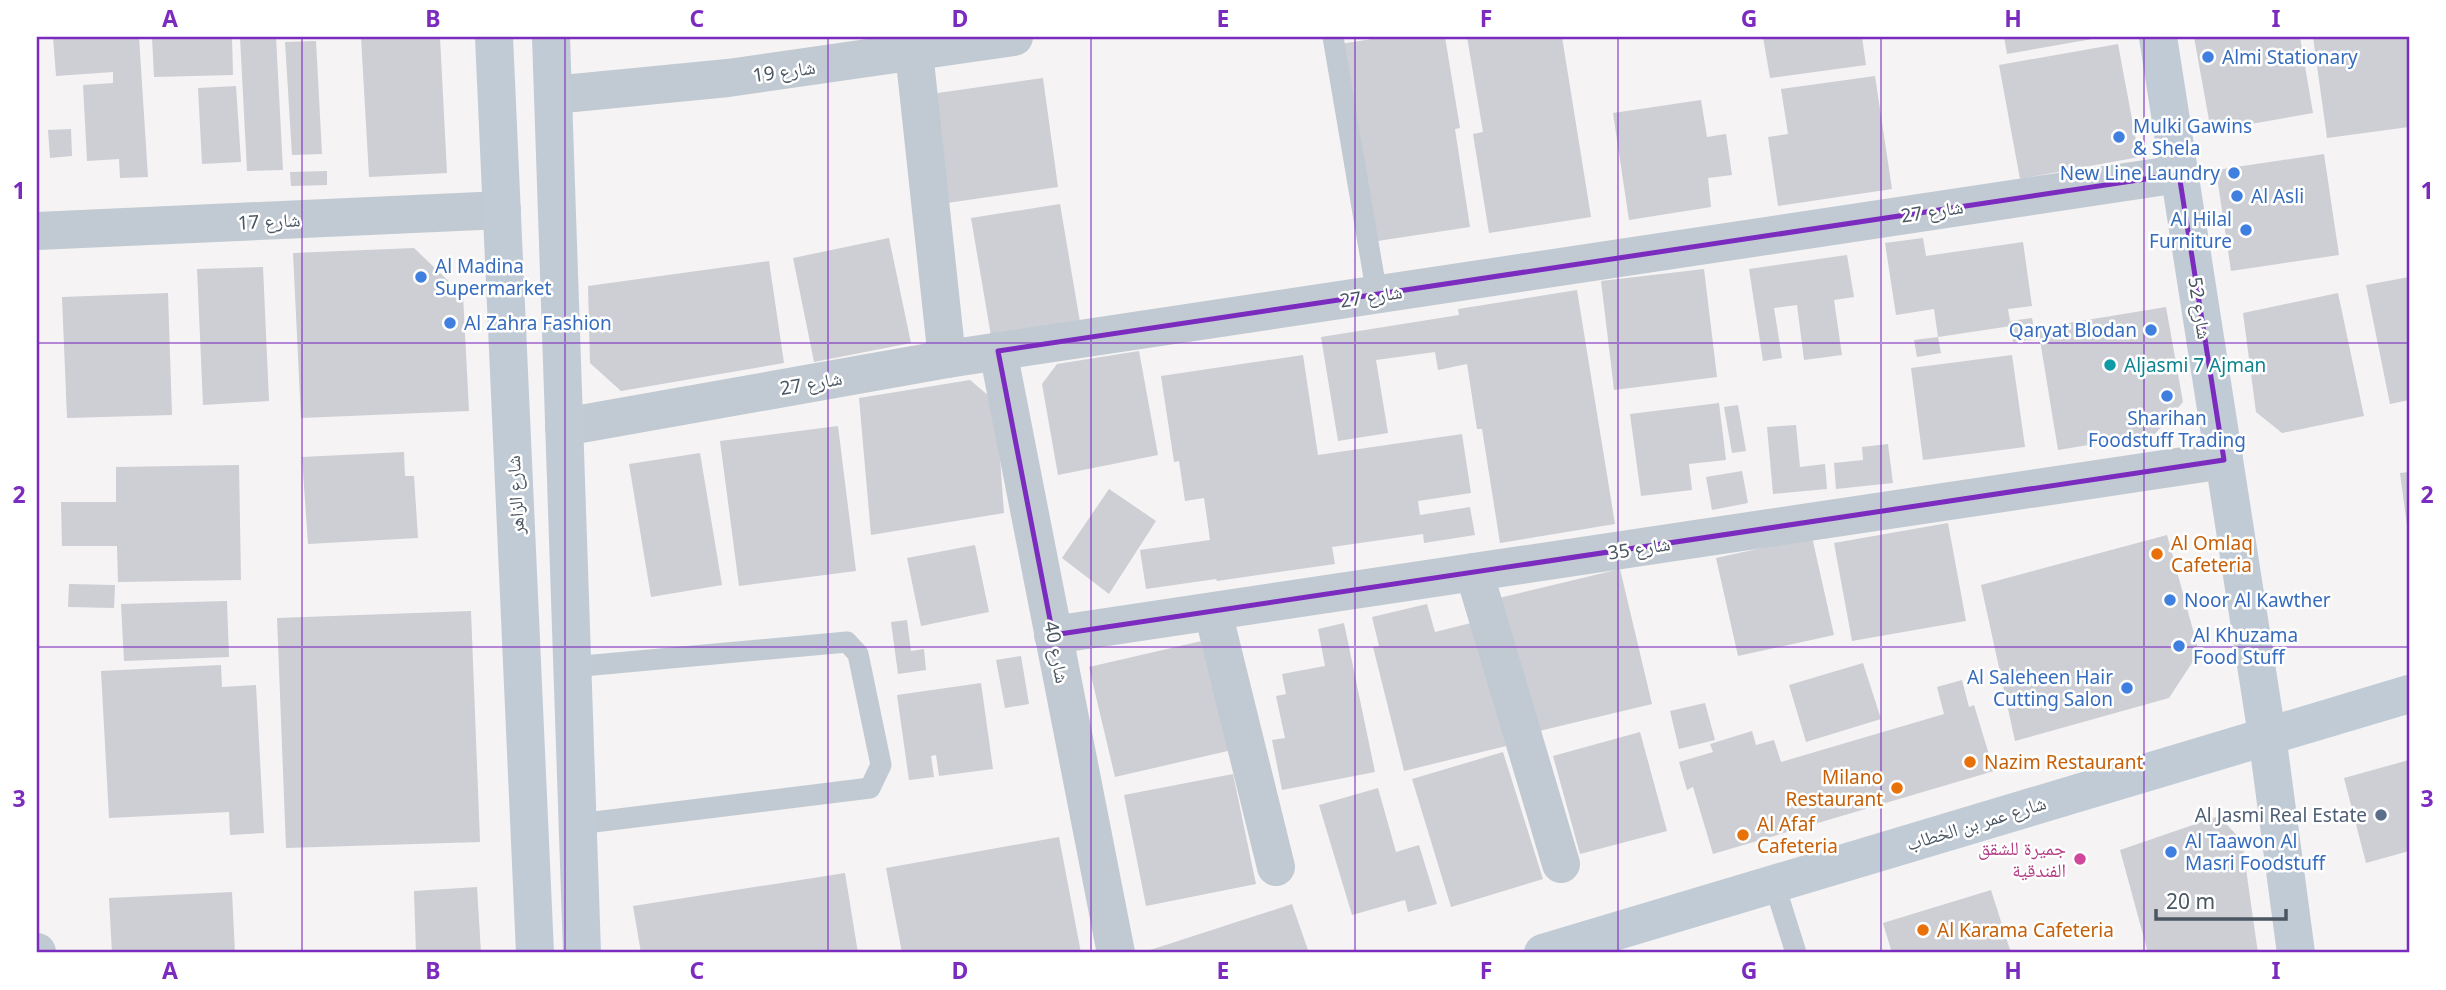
<svg xmlns="http://www.w3.org/2000/svg" width="2446" height="990" font-family="'Noto Sans','Noto Naskh Arabic',sans-serif">
<rect width="100%" height="100%" fill="#f5f3f3"/>
<g fill="#cdcfd5">
<polygon points="53,37 139,37 148,177 120,178 119,159 87,161 83,85 113,83 113,72 56,76"/>
<polygon points="152,37 232,37 233,75 154,77"/>
<polygon points="240,37 276,37 283,170 247,171"/>
<polygon points="361,37 440,37 447,173 369,177"/>
<polygon points="1385,37 1445,37 1460,128 1455,129 1470,227 1371,242 1340,44"/>
<polygon points="1467,37 1562,37 1591,217 1489,233 1473,134 1483,132"/>
<polygon points="1763,37 1862,37 1866,65 1770,78"/>
<polygon points="2004,37 2098,37 2098,38 2007,54"/>
<polygon points="2194,37 2300,37 2313,113 2211,131"/>
<polygon points="2313,37 2409,37 2409,127 2327,138"/>
<polygon points="316,41 322,154 292,155 285,42"/>
<polygon points="2118,44 2139,157 2020,179 1999,65"/>
<polygon points="1875,76 1892,189 1778,206 1768,137 1788,134 1781,89"/>
<polygon points="1043,78 1058,187 947,203 931,94"/>
<polygon points="236,86 241,162 202,164 198,88"/>
<polygon points="1701,100 1707,137 1726,134 1732,175 1708,178 1711,207 1629,220 1613,113"/>
<polygon points="71,129 72,156 50,158 48,130"/>
<polygon points="2324,154 2339,255 2231,271 2216,170"/>
<polygon points="327,171 327,185 291,186 290,172"/>
<polygon points="1060,204 1081,328 992,342 971,218"/>
<polygon points="889,238 911,343 814,362 793,258"/>
<polygon points="1923,238 1926,256 2023,242 2032,306 2008,309 2010,321 2032,318 2036,339 2013,342 2011,326 1938,337 1934,309 1896,315 1885,243"/>
<polygon points="414,248 463,295 469,411 301,418 293,253"/>
<polygon points="1847,255 1854,297 1834,300 1842,355 1804,360 1797,305 1774,308 1782,358 1763,361 1749,269"/>
<polygon points="769,261 784,363 621,391 590,363 588,286"/>
<polygon points="263,267 269,401 203,405 197,269"/>
<polygon points="1704,269 1717,377 1614,390 1601,281"/>
<polygon points="2409,277 2409,400 2390,404 2366,285"/>
<polygon points="1577,290 1615,524 1500,543 1482,429 1477,429 1467,364 1438,370 1435,352 1376,360 1388,433 1338,441 1321,337 1459,315 1458,309"/>
<polygon points="168,293 172,415 67,418 62,297"/>
<polygon points="2338,293 2364,416 2282,433 2256,412 2243,313"/>
<polygon points="2166,307 2183,402 2155,434 2058,450 2038,328"/>
<polygon points="1938,337 1941,353 1917,357 1914,340"/>
<polygon points="1139,351 1158,455 1058,475 1042,384 1057,364"/>
<polygon points="1303,355 1318,455 1462,434 1471,493 1418,501 1420,515 1470,507 1475,535 1424,543 1423,534 1332,547 1335,564 1217,581 1216,579 1146,589 1140,550 1210,540 1204,498 1185,501 1179,461 1174,462 1161,376"/>
<polygon points="2012,355 2025,447 1923,460 1911,368"/>
<polygon points="970,380 996,402 1004,513 871,535 859,398"/>
<polygon points="1719,403 1726,460 1689,464 1692,490 1641,496 1630,414"/>
<polygon points="1738,405 1746,451 1732,453 1724,407"/>
<polygon points="1796,425 1800,467 1825,464 1827,489 1773,494 1767,427"/>
<polygon points="838,426 856,571 739,586 720,441"/>
<polygon points="1888,444 1893,483 1836,489 1834,463 1863,460 1862,447"/>
<polygon points="404,452 405,476 414,476 418,538 308,544 302,457"/>
<polygon points="700,453 722,585 651,597 629,464"/>
<polygon points="239,465 241,580 118,582 117,546 62,546 61,502 116,502 116,467"/>
<polygon points="1742,471 1748,503 1712,510 1706,477"/>
<polygon points="2409,472 2409,532 2408,533 2400,473"/>
<polygon points="1109,489 1156,521 1109,594 1062,558"/>
<polygon points="1948,523 1966,621 1852,641 1834,543"/>
<polygon points="2167,535 2199,652 2169,698 2015,741 1981,585"/>
<polygon points="1812,537 1834,635 1738,656 1716,558"/>
<polygon points="975,545 989,612 921,626 907,558"/>
<polygon points="1620,569 1652,704 1531,733 1499,598"/>
<polygon points="69,584 115,585 114,608 68,607"/>
<polygon points="227,601 229,657 124,661 121,604"/>
<polygon points="1427,604 1435,632 1475,622 1506,746 1404,771 1373,647 1379,646 1372,617"/>
<polygon points="471,611 480,842 286,848 277,618"/>
<polygon points="907,620 911,651 924,649 926,670 898,674 891,622"/>
<polygon points="1344,623 1375,772 1282,790 1272,740 1285,738 1276,696 1286,694 1282,674 1325,666 1318,629"/>
<polygon points="1206,640 1232,750 1115,777 1089,667"/>
<polygon points="1021,656 1029,704 1005,708 996,660"/>
<polygon points="1863,663 1881,719 1806,742 1789,685"/>
<polygon points="221,665 222,687 256,685 264,833 230,835 229,812 109,818 101,671"/>
<polygon points="1962,680 1969,707 1974,705 1994,771 1713,854 1693,787 1687,790 1679,762 1713,752 1710,744 1752,731 1756,745 1774,740 1781,762 1944,714 1937,687"/>
<polygon points="981,683 993,769 939,776 936,755 931,756 934,777 909,780 897,695"/>
<polygon points="1705,703 1715,740 1679,749 1670,711"/>
<polygon points="1640,732 1667,831 1580,854 1553,756"/>
<polygon points="1503,752 1543,879 1451,907 1412,779"/>
<polygon points="2409,760 2409,851 2366,863 2344,778"/>
<polygon points="1233,774 1256,884 1146,906 1124,795"/>
<polygon points="1378,788 1396,852 1419,845 1437,904 1408,912 1405,900 1352,915 1319,805"/>
<polygon points="2219,816 2242,841 2258,953 2148,953 2120,850"/>
<polygon points="1059,837 1081,953 902,953 886,868"/>
<polygon points="845,873 858,953 641,953 633,906"/>
<polygon points="477,887 481,953 416,953 414,891"/>
<polygon points="1991,890 2011,953 1892,953 1883,923"/>
<polygon points="232,892 235,953 112,953 109,898"/>
<polygon points="1292,904 1309,953 1141,953"/>
</g>
<g fill="none" stroke-linecap="round" stroke-linejoin="round">
<g stroke="#c1cad2" stroke-width="21">
<polyline points="1333,37 1377,295"/>
<polyline points="572,667 847,642 858,654 881,765 870,788 578,824"/>
<polyline points="1774,883 1796,953"/>
</g>
<g stroke="#c1cad2" stroke-width="38">
<polyline points="914,52 947,359"/>
<polyline points="553,95 728,78 1014,37"/>
<polyline points="37,231 502,210"/>
<polyline points="998,351 1116,953"/>
<polyline points="564,427 947,359 2179,174"/>
<polyline points="1474,572 1561,864"/>
<polyline points="1213,612 1276,867"/>
<polyline points="1053,635 2224,460"/>
<polyline points="37,952 37,953"/>
</g>
<g stroke="#c1cbd6" stroke-width="38">
<polyline points="494,37 535,953"/>
<polyline points="551,37 582,953"/>
<polyline points="2158,37 2267,735 2296,953"/>
<polyline points="1543,953 2409,694"/>
</g>
</g>
<path fill="none" stroke="#7b2cbf" stroke-width="5" stroke-linejoin="round" d="M 2179,174 L 2224,460 L 1053,635 L 998,351 Z"/>
<path fill="none" stroke="#7b2cbf" stroke-width="2" stroke-opacity="0.55" d="M 302,37 L 302,953M 565,37 L 565,953M 828,37 L 828,953M 1091,37 L 1091,953M 1355,37 L 1355,953M 1618,37 L 1618,953M 1881,37 L 1881,953M 2144,37 L 2144,953M 37,343 L 2409,343M 37,647 L 2409,647"/>
<g fill="#3f7fe0" stroke="#fff" stroke-width="2.5">
<circle cx="2208" cy="57" r="7"/>
<circle cx="2119" cy="137" r="7"/>
<circle cx="2234" cy="173" r="7"/>
<circle cx="2237" cy="196" r="7"/>
<circle cx="2246" cy="230" r="7"/>
<circle cx="421" cy="277" r="7"/>
<circle cx="450" cy="323" r="7"/>
<circle cx="2151" cy="330" r="7"/>
<circle cx="2167" cy="396" r="7"/>
<circle cx="2170" cy="600" r="7"/>
<circle cx="2179" cy="646" r="7"/>
<circle cx="2127" cy="688" r="7"/>
<circle cx="2171" cy="852" r="7"/>
</g>
<circle fill="#0f9aa8" stroke="#fff" stroke-width="2.5" cx="2110" cy="365" r="7"/>
<g fill="#e8710a" stroke="#fff" stroke-width="2.5">
<circle cx="2157" cy="554" r="7"/>
<circle cx="1970" cy="762" r="7"/>
<circle cx="1897" cy="788" r="7"/>
<circle cx="1743" cy="835" r="7"/>
<circle cx="1923" cy="930" r="7"/>
</g>
<circle fill="#5c6f8a" stroke="#fff" stroke-width="2.5" cx="2381" cy="815" r="7"/>
<circle fill="#d1479c" stroke="#fff" stroke-width="2.5" cx="2080" cy="859" r="7"/>
<g text-anchor="middle" stroke-width="5" stroke-linejoin="round" paint-order="stroke">
<g font-size="19" fill="#366cbe" stroke="#fff" text-anchor="start">
<text x="2222" y="64">Almi Stationary</text>
<text x="2133" y="133">Mulki Gawins<tspan x="2133" dy="22">&amp; Shela</tspan></text>
<text x="2220" y="180" text-anchor="end">New Line Laundry</text>
<text x="2251" y="203">Al Asli</text>
<text x="2232" y="226" text-anchor="end">Al Hilal<tspan x="2232" dy="22">Furniture</tspan></text>
<text x="435" y="273">Al Madina<tspan x="435" dy="22">Supermarket</tspan></text>
<text x="464" y="330">Al Zahra Fashion</text>
<text x="2137" y="337" text-anchor="end">Qaryat Blodan</text>
<text x="2167" y="425" text-anchor="middle">Sharihan<tspan x="2167" dy="22">Foodstuff Trading</tspan></text>
<text x="2184" y="607">Noor Al Kawther</text>
<text x="2193" y="642">Al Khuzama<tspan x="2193" dy="22">Food Stuff</tspan></text>
<text x="2113" y="684" text-anchor="end">Al Saleheen Hair<tspan x="2113" dy="22">Cutting Salon</tspan></text>
<text x="2185" y="848">Al Taawon Al<tspan x="2185" dy="22">Masri Foodstuff</tspan></text>
</g>
<g font-size="19" fill="#4a5661" stroke="#fff">
<text transform="translate(784 71) rotate(-8)" y="7">شارع 19</text>
<text transform="translate(1932 211) rotate(-9)" y="7">شارع 27</text>
<text transform="translate(269 221) rotate(-3)" y="7">شارع 17</text>
<text transform="translate(1371 296) rotate(-9)" y="7">شارع 27</text>
<text transform="translate(2200 308) rotate(81)" y="7">شارع 52</text>
<text transform="translate(811 383) rotate(-10)" y="7">شارع 27</text>
<text transform="translate(515 495) rotate(-93)" y="7">شارع الزاهر</text>
<text transform="translate(1639 548) rotate(-9)" y="7">شارع 35</text>
<text transform="translate(1057 652) rotate(79)" y="7">شارع 40</text>
<text transform="translate(1976 823) rotate(-17)" y="7">شارع عمر بن الخطاب</text>
</g>
<g font-size="19" fill="#0d838f" stroke="#fff" text-anchor="start">
<text x="2124" y="372">Aljasmi 7 Ajman</text>
</g>
<g font-size="19" fill="#c56008" stroke="#fff" text-anchor="start">
<text x="2171" y="550">Al Omlaq<tspan x="2171" dy="22">Cafeteria</tspan></text>
<text x="1984" y="769">Nazim Restaurant</text>
<text x="1883" y="784" text-anchor="end">Milano<tspan x="1883" dy="22">Restaurant</tspan></text>
<text x="1757" y="831">Al Afaf<tspan x="1757" dy="22">Cafeteria</tspan></text>
<text x="1937" y="937">Al Karama Cafeteria</text>
</g>
<g font-size="19" fill="#4e5e75" stroke="#fff" text-anchor="end">
<text x="2367" y="822">Al Jasmi Real Estate</text>
</g>
<g font-size="19" fill="#b23c85" stroke="#fff" text-anchor="end">
<text x="2066" y="855">جميرة للشقق<tspan x="2066" dy="22">الفندقية</tspan></text>
</g>
</g>
<rect width="2446" height="990" fill="none" stroke="#ffffff" stroke-width="77"/>
<path d="M2156 909v10h130v-10" fill="none" stroke="#4a5661" stroke-width="3.5"/>
<text x="2166" y="909" font-size="21" fill="#4a5661" stroke="#ffffff" stroke-width="5" paint-order="stroke">20 m</text>
<rect x="38" y="38" width="2370" height="913" fill="none" stroke="#7b2cbf" stroke-width="2.5"/>
<g font-size="23" text-anchor="middle" font-weight="bold" fill="#7b2cbf">
<text x="170" y="27">A</text>
<text x="433" y="27">B</text>
<text x="697" y="27">C</text>
<text x="960" y="27">D</text>
<text x="1223" y="27">E</text>
<text x="1486" y="27">F</text>
<text x="1749" y="27">G</text>
<text x="2013" y="27">H</text>
<text x="2276" y="27">I</text>
<text x="19" y="199">1</text>
<text x="2427" y="199">1</text>
<text x="19" y="503">2</text>
<text x="2427" y="503">2</text>
<text x="19" y="807">3</text>
<text x="2427" y="807">3</text>
<text x="170" y="979">A</text>
<text x="433" y="979">B</text>
<text x="697" y="979">C</text>
<text x="960" y="979">D</text>
<text x="1223" y="979">E</text>
<text x="1486" y="979">F</text>
<text x="1749" y="979">G</text>
<text x="2013" y="979">H</text>
<text x="2276" y="979">I</text>
</g>
</svg>
